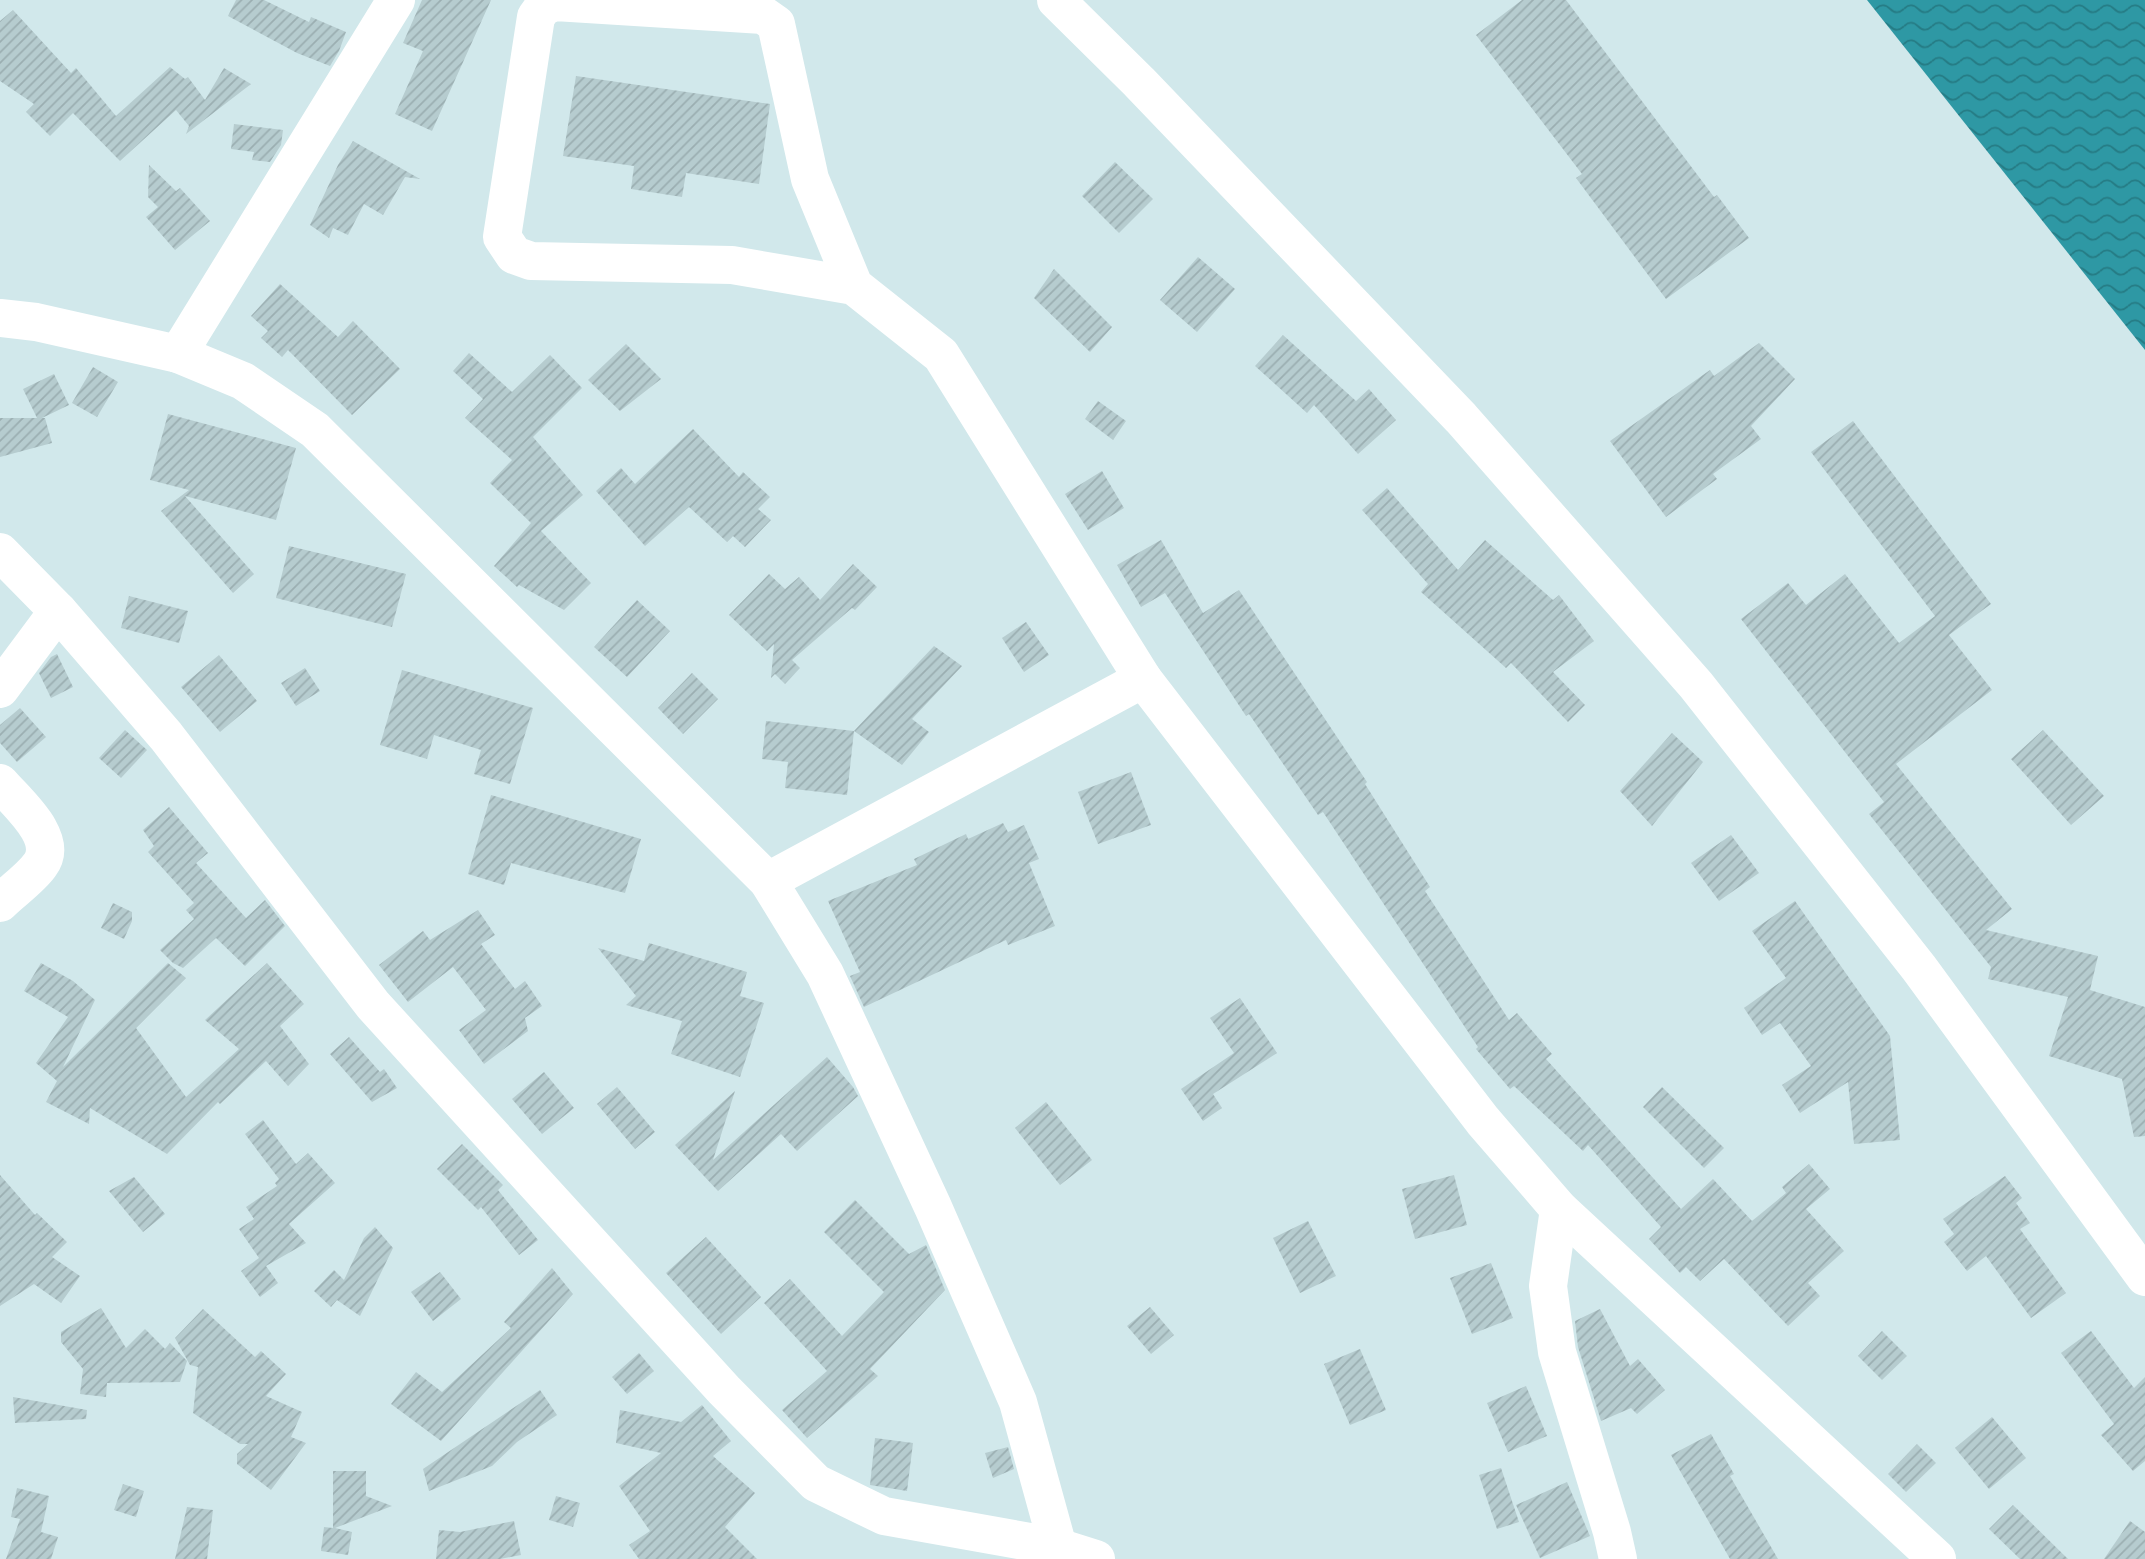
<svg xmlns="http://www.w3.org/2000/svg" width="2145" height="1559" font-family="'Nunito Sans',sans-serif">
<defs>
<pattern id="water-waves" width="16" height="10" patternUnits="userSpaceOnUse" patternTransform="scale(1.75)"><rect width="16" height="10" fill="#2e98a4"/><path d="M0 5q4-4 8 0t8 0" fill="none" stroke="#257b84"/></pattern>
<pattern id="building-hatch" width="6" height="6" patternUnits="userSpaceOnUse" patternTransform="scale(1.75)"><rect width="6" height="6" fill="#b6cccf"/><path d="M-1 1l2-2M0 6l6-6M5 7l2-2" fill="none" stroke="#9baeb1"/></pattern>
</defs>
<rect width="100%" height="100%" fill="#d1e8eb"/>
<polygon fill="url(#water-waves)" points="1867,0 2145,0 2145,350"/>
<g fill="url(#building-hatch)">
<polygon points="236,0 264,0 309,22 311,17 346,32 339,51 330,66 297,53 228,16"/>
<polygon points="422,0 491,0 432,131 395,114 423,51 403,43"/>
<polygon points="1522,0 1566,0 1714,197 1717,195 1749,238 1666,299 1576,178 1582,174 1476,35"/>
<polygon points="13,10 71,73 76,68 116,116 170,67 185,79 188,77 205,100 224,68 251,84 186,134 189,126 176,110 120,161 73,113 50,136 26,112 34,104 0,81 0,21"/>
<polygon points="576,76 770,104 759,184 686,173 682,197 631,189 634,166 563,156"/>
<polygon points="234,124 283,130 281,145 270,162 252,160 254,152 231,149"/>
<polygon points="353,141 420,179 405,177 383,215 364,204 348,235 333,228 329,238 310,225 338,165"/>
<polygon points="1115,162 1153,199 1119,233 1082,196"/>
<polygon points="149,165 176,191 180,188 210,221 175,250 146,217 158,207 148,197"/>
<polygon points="1198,257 1235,289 1197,332 1160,300"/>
<polygon points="1054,269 1112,327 1090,352 1034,298"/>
<polygon points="280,284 338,337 353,321 400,369 352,415 288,350 282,357 261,338 268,331 251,316"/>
<polygon points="1283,335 1356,401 1369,389 1396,420 1358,454 1314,405 1307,413 1255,366"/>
<polygon points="1759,343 1795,379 1751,426 1761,439 1713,474 1717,479 1666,517 1610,441 1710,370 1714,376"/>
<polygon points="626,344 661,379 620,411 588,380"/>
<polygon points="469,353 512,392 550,355 582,388 533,437 583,495 541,531 591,583 564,610 519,585 517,587 494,566 531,523 490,483 512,460 465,418 483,399 453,371"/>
<polygon points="93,367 118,382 97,417 72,403"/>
<polygon points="54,374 69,405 42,418 45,418 52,443 0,457 0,418 37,418 23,389"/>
<polygon points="1098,401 1126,421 1113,440 1085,419"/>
<polygon points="168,414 296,448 276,520 185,496 254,574 233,593 161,511 189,490 150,480"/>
<polygon points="1853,421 1991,604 1949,635 1992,690 1896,764 2012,909 1986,930 2098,956 2090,990 2145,1007 2145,1136 2134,1137 2122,1079 2049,1056 2068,997 1988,979 1991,967 1869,814 1884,802 1741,619 1788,583 1806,605 1845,574 1899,643 1935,616 1811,452"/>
<polygon points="693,429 739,477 743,472 770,497 758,509 771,520 745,547 733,536 727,542 689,507 645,546 596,491 621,468 635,484"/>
<polygon points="1102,471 1124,508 1088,530 1065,494"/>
<polygon points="1387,488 1458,570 1485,540 1553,600 1559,595 1594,641 1553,672 1585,705 1568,722 1511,663 1506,668 1421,592 1428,584 1362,510"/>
<polygon points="1161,540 1203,613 1239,590 1367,782 1365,784 1430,887 1425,891 1509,1020 1517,1013 1552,1054 1546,1059 1681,1209 1713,1179 1752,1221 1786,1193 1782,1187 1809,1164 1830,1189 1806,1209 1844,1251 1808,1283 1820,1296 1788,1326 1724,1259 1700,1281 1686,1267 1680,1273 1649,1239 1661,1227 1588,1145 1583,1151 1514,1086 1510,1089 1476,1049 1478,1047 1323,812 1318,815 1249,714 1246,716 1165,593 1141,607 1117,565"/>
<polygon points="289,546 406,574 392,627 276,598"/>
<polygon points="853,564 877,587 855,610 852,608 792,660 800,668 785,684 775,674 771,678 774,644 767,651 729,615 769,574 785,589 799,577 820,600"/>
<polygon points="129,596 188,611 179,643 121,628"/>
<polygon points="637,600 670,631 627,677 594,647"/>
<polygon points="1026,622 1049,655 1024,672 1002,638"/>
<polygon points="934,646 962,666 912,719 929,732 902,765 854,731"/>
<polygon points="57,654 73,687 51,698 39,673 51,657"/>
<polygon points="219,655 257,701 220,732 181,687"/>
<polygon points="305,668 320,691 296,706 281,683"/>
<polygon points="402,670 533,708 510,784 474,774 481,750 434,735 427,759 380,745"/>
<polygon points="692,673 718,699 683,734 658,708"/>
<polygon points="20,708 46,737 17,762 0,743 0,725"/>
<polygon points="766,721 854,731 847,795 785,788 788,762 762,759"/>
<polygon points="125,730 147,750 121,778 99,758"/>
<polygon points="2043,730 2104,796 2071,825 2011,759"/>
<polygon points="1672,733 1703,762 1652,826 1620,791"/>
<polygon points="1131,772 1151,825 1098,844 1078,792"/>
<polygon points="491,795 641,839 625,893 511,863 504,885 468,874"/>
<polygon points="169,807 208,853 196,863 246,918 265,900 285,926 245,966 216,938 183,968 173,963 160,950 194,919 186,910 194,903 148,852 154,846 143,830"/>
<polygon points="1003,823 1008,832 1024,825 1039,859 1029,863 1055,926 1008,945 1006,940 864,1007 850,976 860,972 828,901 917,865 914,859 966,834 968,839"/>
<polygon points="1731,835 1759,873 1719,901 1691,863"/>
<polygon points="1795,901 1890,1036 1900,1140 1854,1144 1848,1082 1800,1113 1782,1085 1811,1066 1780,1023 1762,1035 1744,1008 1786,978 1752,931"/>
<polygon points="113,903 132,912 132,921 124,939 101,928"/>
<polygon points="478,910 495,935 481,944 515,989 525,981 542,1006 525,1018 528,1031 484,1064 459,1030 486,1010 453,967 408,1002 379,965 423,931 430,940"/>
<polygon points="649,943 747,972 740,996 764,1003 740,1077 671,1054 682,1021 626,1005 636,996 598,948 644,961"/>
<polygon points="41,963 73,981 95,1000 63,1067 168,963 186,978 136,1028 186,1097 239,1049 205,1020 267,963 304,1004 280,1026 309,1064 288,1086 266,1061 220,1104 218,1102 167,1154 90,1108 89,1124 46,1102 57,1081 36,1063 68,1017 24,991"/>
<polygon points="1240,998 1277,1053 1213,1094 1222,1108 1203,1121 1181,1089 1234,1053 1210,1018"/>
<polygon points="349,1037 380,1072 384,1069 397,1088 372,1102 330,1054"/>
<polygon points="827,1057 853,1087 858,1096 797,1151 781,1134 718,1191 675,1145 735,1091 713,1160"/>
<polygon points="544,1072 574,1108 542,1134 512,1099"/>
<polygon points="617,1087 655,1132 635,1149 597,1104"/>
<polygon points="1662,1087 1724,1148 1704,1168 1643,1107"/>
<polygon points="1046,1102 1092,1160 1060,1185 1015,1128"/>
<polygon points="263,1120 296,1164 308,1153 335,1183 289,1224 306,1243 266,1266 278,1283 260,1297 241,1271 259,1258 239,1229 254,1219 246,1207 277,1186 275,1183 279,1179 245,1134"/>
<polygon points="462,1144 503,1185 498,1190 538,1240 519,1255 481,1207 478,1210 437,1169"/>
<polygon points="0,1175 35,1215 37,1213 67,1242 52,1257 80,1276 61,1303 34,1284 0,1306"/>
<polygon points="1454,1175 1467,1225 1415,1239 1402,1189"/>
<polygon points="2005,1176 2022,1198 2016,1203 2030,1223 2020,1229 2066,1293 2031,1318 1986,1256 1967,1271 1944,1242 1954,1234 1943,1219"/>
<polygon points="134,1177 165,1214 143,1232 109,1191"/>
<polygon points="855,1200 909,1254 926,1245 945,1290 870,1369 878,1376 807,1438 782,1410 827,1371 764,1303 790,1279 842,1336 884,1292 824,1232"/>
<polygon points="1308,1221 1336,1276 1300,1293 1273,1238"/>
<polygon points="375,1227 393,1248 360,1316 337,1300 331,1307 314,1291 334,1270 344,1280 364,1238"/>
<polygon points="706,1237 761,1297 721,1334 666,1273"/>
<polygon points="1491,1263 1513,1318 1472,1334 1450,1278"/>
<polygon points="552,1268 573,1294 441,1441 391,1404 416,1372 442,1392 511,1328 504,1322"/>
<polygon points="440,1272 461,1299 433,1321 411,1292"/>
<polygon points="1150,1307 1174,1335 1151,1354 1127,1326"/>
<polygon points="101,1308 126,1348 145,1329 165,1349 170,1343 187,1361 180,1382 107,1383 106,1397 80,1394 83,1369 61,1342 61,1332"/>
<polygon points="203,1309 255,1357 261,1351 286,1374 266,1396 302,1412 291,1437 306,1443 271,1490 237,1464 237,1454 248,1444 240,1444 193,1413 198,1367 190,1365 175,1338"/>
<polygon points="1600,1309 1630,1366 1638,1359 1665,1390 1637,1414 1631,1408 1601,1421 1578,1347 1575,1321"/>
<polygon points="1882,1331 1907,1356 1882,1380 1858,1356"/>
<polygon points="2091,1331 2134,1388 2145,1377 2145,1461 2133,1471 2101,1435 2114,1424 2061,1353"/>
<polygon points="1360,1349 1386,1410 1350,1425 1324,1364"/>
<polygon points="639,1353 654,1371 627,1394 612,1377"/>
<polygon points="1526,1386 1547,1436 1508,1452 1487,1403"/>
<polygon points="540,1390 557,1415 517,1442 492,1466 429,1491 423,1469"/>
<polygon points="13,1397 87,1410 86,1419 15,1423"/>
<polygon points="702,1405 731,1441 713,1456 755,1493 725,1527 757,1559 639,1559 629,1545 650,1531 619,1486 661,1453 616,1443 620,1410 681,1422"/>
<polygon points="1992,1417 2026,1458 1989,1489 1955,1448"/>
<polygon points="1711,1434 1734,1474 1730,1476 1778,1559 1730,1559 1671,1455"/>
<polygon points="875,1438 913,1443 907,1491 870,1485"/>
<polygon points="1917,1444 1936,1463 1906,1492 1888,1474"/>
<polygon points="1008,1447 1014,1469 993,1478 985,1453"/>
<polygon points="1501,1468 1519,1522 1497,1529 1479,1475"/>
<polygon points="333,1471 366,1471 366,1496 392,1506 335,1528 352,1532 348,1555 321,1551 324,1527 333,1528"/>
<polygon points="1567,1482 1590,1536 1540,1558 1516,1505"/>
<polygon points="123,1484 144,1491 136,1517 114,1510"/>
<polygon points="17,1488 49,1496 41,1532 58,1537 51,1559 6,1559 20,1519 11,1517"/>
<polygon points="556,1496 580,1503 573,1527 549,1520"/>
<polygon points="2013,1505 2068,1559 2020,1559 1989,1529"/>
<polygon points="187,1507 213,1510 207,1559 175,1559"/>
<polygon points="514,1521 521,1555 500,1559 436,1559 439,1530 460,1532"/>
<polygon points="2130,1521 2145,1532 2145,1559 2104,1559"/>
</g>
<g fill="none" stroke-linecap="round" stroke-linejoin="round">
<g stroke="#fff" stroke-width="38">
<polyline points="1056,0 1139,82 1461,418 1696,685 1919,968 2145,1277"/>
<polyline points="854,286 732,265 531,261 514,255 502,237 536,17 543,7 555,2 763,15 776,24 810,179 854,286 941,355 1143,679 1483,1121 1559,1209 1937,1559"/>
<polyline points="0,318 36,322 178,354 243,381 315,430 768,881 825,974 933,1207 1018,1402 1058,1547"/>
<polyline points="178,354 396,0"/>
<polyline points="0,552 58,611 166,736 373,1005 724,1390 816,1483 884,1516 1058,1547 1096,1559"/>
<polyline points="0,689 58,611"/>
<path d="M 0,783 C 16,802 60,838 40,865 C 30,879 12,891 0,903"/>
<polyline points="768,881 1143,679"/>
<polyline points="1559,1209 1548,1286 1557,1352 1612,1532 1618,1559"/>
</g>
</g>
</svg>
